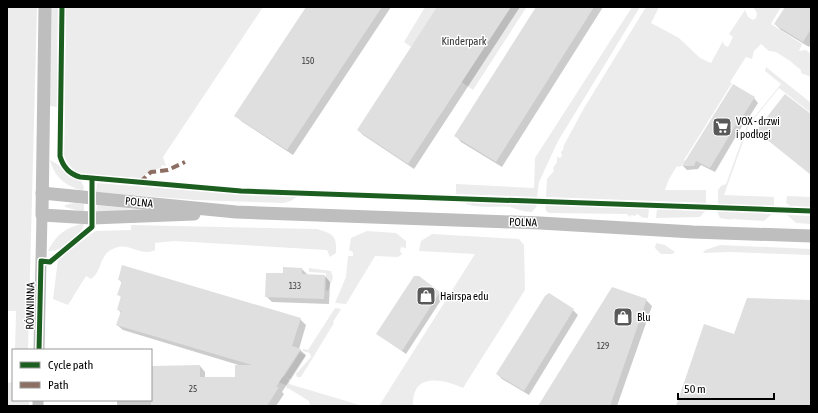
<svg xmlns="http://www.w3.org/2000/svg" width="818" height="413" font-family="'Asap Condensed',sans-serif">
<rect width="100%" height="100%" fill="#fff"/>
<g fill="#ececec">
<polygon points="7,7 37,7 28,350 15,350 16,311 7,311"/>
<polygon points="51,7 58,7 57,107 49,106"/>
<path d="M 66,7 L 263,7 L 163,157 L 166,166 L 162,165 L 161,168 L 152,170 L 141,178 L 83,175 C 73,171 69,166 64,157 Z"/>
<polygon points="425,7 526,7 526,8 473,90 404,42"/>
<polygon points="632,7 640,7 558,141 539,182 537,197 456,194 456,184 534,188 535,158"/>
<polygon points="646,7 659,7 651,23 679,38 700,58 711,63 723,41 724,45 728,47 733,37 729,34 745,10 748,17 753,20 756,18 757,13 753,7 781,7 771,24 802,44 799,51 806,50 811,54 811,77 801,73 801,70 790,61 776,52 769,51 761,44 754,51 752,59 746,57 730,82 732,83 684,160 686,161 680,167 677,166 669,179 665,190 706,190 706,203 546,197 547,179 554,171 553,168 557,162 557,157 560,158 562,156 561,152 564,148 563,147 584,108"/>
<polygon points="766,67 811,103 811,113 779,88 749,125 724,195 774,197 774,206 718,204 718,190 721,186 726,184 747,126 781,84 765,71"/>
<path d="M 50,160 C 64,166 63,175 81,181 L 84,187 L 83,191 C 66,186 55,178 50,160 Z"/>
<polygon points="97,183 199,191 299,195 291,201 283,203 195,200 96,192"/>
<polygon points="787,196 811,197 811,207 790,206 786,203"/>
<path d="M 463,202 L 536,204 L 537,206 L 532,212 C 523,212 518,209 510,207 C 496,205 475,210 463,202 Z"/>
<polygon points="74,203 84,204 84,212 65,207 65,205"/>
<polygon points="545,204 649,209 648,218 637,217 642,217 637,214 635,216 631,215 630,217 627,214 549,213 546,211"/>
<polygon points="97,205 146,210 96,212"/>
<polygon points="657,209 705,211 700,217 656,218"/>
<polygon points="717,211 772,214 764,221 733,219 730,219 732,220 720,218"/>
<polygon points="787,215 811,216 811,224 796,223"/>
<path d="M 84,223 C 83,236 61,252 48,251 C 56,234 66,228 84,223 Z"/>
<path d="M 131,225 L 317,229 C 333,234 337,235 336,253 L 330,257 L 327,250 L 174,241 L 155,243 L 155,250 C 143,257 130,244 118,247 C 97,253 104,270 91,279 L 86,276 L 68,305 L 53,299 L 58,259 L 95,231 L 131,230 Z"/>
<polygon points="367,231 396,233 406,241 406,248 401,247 400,251 402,254 398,257 375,256 346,304 335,303 346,277 348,256 353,256 353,252 349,250 351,238"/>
<path d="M 432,234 L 519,239 L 524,245 L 525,290 L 463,388 C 442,379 412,372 413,406 L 379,406 L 475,254 L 419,251 L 421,241 Z"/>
<polygon points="656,243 665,245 675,252 672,254 661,254 655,248"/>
<polygon points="720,245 811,249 811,255 729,252 703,253 705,250"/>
<polygon points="309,268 331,271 333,277 328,291 326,290 326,273 309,272"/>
<polygon points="335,308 341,309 333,322 334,323 301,377 297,377 296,374 311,357 310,353 303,351 303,349 308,350"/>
<polygon points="300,352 306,356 291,380 285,377 290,381 289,384 363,406 310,406 309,401 288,388 287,389 286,385 247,370 249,366 284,377"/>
<polygon points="13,382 13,400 29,400 29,406 7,406 7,383"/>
</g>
<g fill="#0003">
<polygon points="307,7 391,7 293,155 241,121 236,115"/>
<polygon points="438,7 520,7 414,169 363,135 358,130"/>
<polygon points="537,7 603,7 502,167 461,142 456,136"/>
<polygon points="786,7 811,7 811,44 809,47 781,30 775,24"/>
<polygon points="754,98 758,103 746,122 745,121 715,172 701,165 698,169 687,170 683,166"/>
<polygon points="302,269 308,275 325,276 330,282 329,304 272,302 266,296"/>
<polygon points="119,279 300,319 306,325 299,349 306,355 282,392 284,394 276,406 117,406 117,400 151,400 151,367 200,366 205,372 205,378 236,378 242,366 123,330 117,325 121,313 118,309 122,298 118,294 122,283"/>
<polygon points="439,293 443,297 406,354 378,334"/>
<polygon points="646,300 652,306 617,406 539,406"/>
<polygon points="573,310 578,315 529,395 502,379 497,374"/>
</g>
<g fill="#dfdfdf">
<polygon points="306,7 382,7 287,150 234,116"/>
<polygon points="437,7 511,7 408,164 357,130"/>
<polygon points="536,7 594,7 496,162 454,136"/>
<polygon points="785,7 811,7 811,29 803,42 774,24"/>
<polygon points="733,84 755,97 741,119 740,118 710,168 696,161 694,166 682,166"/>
<polygon points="785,94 811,114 811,175 756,131"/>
<polygon points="122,265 301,318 292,346 301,349 276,387 279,387 267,406 151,406 151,366 200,365 200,377 235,377 235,365 252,365 116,325 121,311 117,310 121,296 117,295 122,281 118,280"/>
<polygon points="283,267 302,268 302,274 325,275 324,299 265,297 266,273 283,273"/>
<polygon points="414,276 419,276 440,292 402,351 376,334"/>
<polygon points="612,287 647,299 610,406 538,406"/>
<polygon points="549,293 574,309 524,391 496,374 545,296"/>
<polygon points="747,298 811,300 811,406 676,406 704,324 734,334"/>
</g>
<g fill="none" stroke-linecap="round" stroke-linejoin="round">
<g stroke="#bebebe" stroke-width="11">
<polyline points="39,350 42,215"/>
<polyline points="38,406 38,400"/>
</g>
<g stroke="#bebebe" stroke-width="13">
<polyline points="45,7 42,215 92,218 194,214"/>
<polyline points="42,193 236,212 540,223 693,232 811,236"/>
</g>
<polyline stroke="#8d6e63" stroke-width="4" stroke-dasharray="8 4" stroke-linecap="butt" points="140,182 151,172 168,170 185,162"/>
<defs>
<g id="cycleway">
<path d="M 62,7 L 60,156 C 63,167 69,174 80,177 L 241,191 L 811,211"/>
<polyline points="39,350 41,261 50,262 92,227 92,179"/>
</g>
</defs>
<use href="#cycleway" stroke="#fff" stroke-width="8"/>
<use href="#cycleway" stroke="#1b5e20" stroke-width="5"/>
</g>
<defs>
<symbol id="supermarket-square" viewBox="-11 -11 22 22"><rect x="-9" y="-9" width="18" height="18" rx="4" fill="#595959" stroke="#fff"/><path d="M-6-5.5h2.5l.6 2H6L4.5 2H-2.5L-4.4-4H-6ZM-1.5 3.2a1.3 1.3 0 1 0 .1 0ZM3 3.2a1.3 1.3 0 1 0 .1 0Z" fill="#fff"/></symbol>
<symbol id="shop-square" viewBox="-11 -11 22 22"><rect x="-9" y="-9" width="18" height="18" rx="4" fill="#595959" stroke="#fff"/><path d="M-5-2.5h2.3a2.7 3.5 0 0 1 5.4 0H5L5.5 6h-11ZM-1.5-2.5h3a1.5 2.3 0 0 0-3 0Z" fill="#fff"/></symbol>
</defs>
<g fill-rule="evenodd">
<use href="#supermarket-square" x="711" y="116" width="22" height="22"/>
<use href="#shop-square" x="415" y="285" width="22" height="22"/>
<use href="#shop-square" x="612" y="306" width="22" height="22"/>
</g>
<g text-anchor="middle" stroke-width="3" stroke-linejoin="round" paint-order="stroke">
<g font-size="9" fill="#383838">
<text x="308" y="64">150</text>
<text x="295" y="289">133</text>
<text x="603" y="349">129</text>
<text x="193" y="392">25</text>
</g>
<g font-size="11" fill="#333" stroke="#fff">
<text x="464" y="45">Kinderpark</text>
</g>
<g font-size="11" fill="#000" stroke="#fff" text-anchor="start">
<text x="736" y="125">VOX - drzwi<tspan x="736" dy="13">i podłogi</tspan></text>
<text x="440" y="300">Hairspa edu</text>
<text x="637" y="321">Blu</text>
</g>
<g font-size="11" fill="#000" stroke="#fff">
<text transform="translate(139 202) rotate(6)" y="4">POLNA</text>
<text transform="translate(523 222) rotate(2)" y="4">POLNA</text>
<text transform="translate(30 306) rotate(-89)" y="4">RÓWNINNA</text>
</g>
</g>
<rect width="818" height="413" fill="none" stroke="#000000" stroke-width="16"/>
<rect x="12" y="349" width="140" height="52" fill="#ffffff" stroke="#999999"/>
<rect x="20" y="362" width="20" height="6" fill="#1b5e20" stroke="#999999"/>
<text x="48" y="369" font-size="12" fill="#000000">Cycle path</text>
<rect x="20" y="382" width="20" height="6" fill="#8d6e63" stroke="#999999"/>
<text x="48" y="389" font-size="12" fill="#000000">Path</text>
<path d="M678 393v6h96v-6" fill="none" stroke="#000000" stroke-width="2"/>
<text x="684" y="393" font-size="12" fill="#000000" stroke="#ffffff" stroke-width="3" paint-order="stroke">50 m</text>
</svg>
